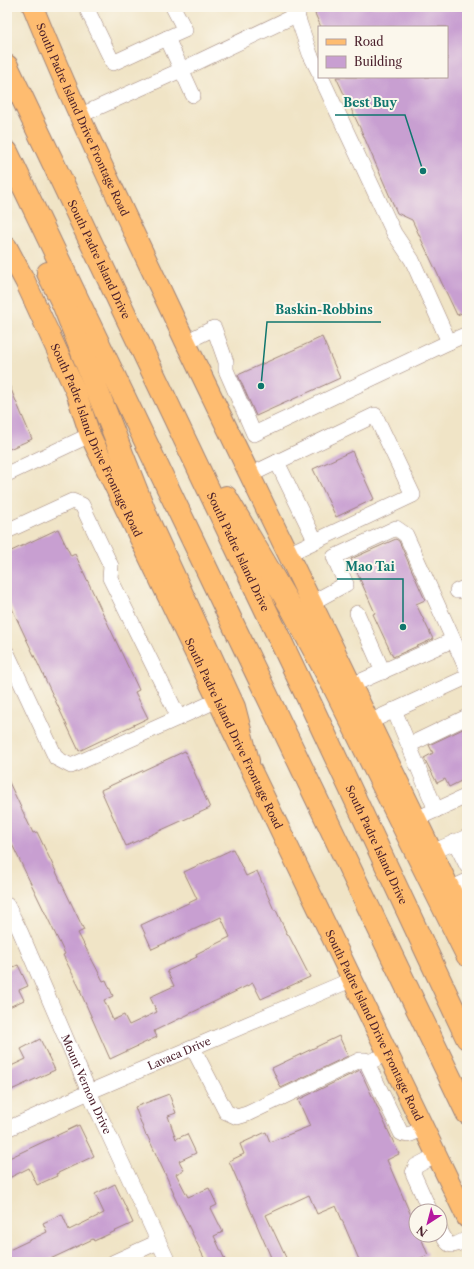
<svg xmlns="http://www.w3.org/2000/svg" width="474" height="1269" font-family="'Libre Caslon Text',serif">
<rect width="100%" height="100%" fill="#fbf7ec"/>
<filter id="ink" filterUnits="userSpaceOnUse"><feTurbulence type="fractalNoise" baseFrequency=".025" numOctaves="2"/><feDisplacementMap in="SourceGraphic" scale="8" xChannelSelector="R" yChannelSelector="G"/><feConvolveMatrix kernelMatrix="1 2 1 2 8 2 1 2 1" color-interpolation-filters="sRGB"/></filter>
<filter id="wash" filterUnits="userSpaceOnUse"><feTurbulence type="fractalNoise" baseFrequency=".012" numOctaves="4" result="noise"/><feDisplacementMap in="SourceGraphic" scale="16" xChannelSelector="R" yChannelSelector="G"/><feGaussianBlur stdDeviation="0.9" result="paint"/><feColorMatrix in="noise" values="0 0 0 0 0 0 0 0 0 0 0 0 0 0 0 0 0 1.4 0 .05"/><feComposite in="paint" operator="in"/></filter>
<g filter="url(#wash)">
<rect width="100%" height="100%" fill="#f0e4c6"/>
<g id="blocks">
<g fill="#c89fd1">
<polygon points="312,7 467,7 467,311 457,315 412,220 397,213 361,130 336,77 447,77 447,27 321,27"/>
<polygon points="322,337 340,378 256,416 238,375"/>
<polygon points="7,380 32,439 7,450"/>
<polygon points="352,451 374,499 336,517 313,469"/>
<polygon points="58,529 71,556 75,554 139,690 135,692 148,718 79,751 7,598 7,553"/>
<polygon points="396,539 399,541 425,600 416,604 433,639 393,657 373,614 375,613 351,559"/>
<polygon points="467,727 467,778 449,787 445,779 437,783 424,758 433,753 429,745"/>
<polygon points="185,751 210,808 126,846 101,790"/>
<polygon points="7,778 33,833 37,832 84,930 78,933 103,981 106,980 113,996 104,1000 113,1020 124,1015 129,1025 157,1012 150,997 174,986 167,971 197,957 196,954 230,937 221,917 152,949 141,925 197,899 184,872 233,849 246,876 257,871 274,910 276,910 287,934 288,934 310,977 261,999 253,983 154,1031 157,1037 110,1059 80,991 81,991 63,955 65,954 7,834"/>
<polygon points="18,965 28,986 19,990 24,1000 7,1008 7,970"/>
<polygon points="339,1036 348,1056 281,1088 272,1068"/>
<polygon points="40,1039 55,1070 7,1092 7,1068 26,1059 21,1049"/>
<polygon points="360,1070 399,1154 387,1160 416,1227 416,1235 420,1235 428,1255 412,1262 360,1262 336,1206 317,1214 309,1195 266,1215 288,1262 273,1262 229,1161 244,1154 240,1144 266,1132 270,1142 310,1126 298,1100"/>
<polygon points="169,1094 176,1113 168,1116 176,1139 187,1134 196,1153 179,1161 184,1170 176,1174 188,1197 209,1188 217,1205 211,1208 223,1232 214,1236 226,1262 206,1262 173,1194 174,1193 147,1135 146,1136 135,1107"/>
<polygon points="79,1125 94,1156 56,1174 57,1176 37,1185 29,1168 7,1179 7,1159"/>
<polygon points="115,1184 133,1223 94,1241 93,1239 44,1262 10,1262 7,1256 7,1251 47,1232 43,1223 62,1214 69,1230 104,1213 95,1194"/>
</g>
</g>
</g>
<g filter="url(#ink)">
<use href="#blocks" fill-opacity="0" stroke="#9d8278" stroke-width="1"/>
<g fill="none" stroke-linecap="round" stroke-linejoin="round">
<defs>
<g id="minor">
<polyline points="86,7 113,63 167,38 193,95"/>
<polyline points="294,7 310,54 319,72"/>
<polyline points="167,38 185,30 173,7"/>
<polyline points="321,77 394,233 412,260 449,342 467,334"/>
<polyline points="79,116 181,70 298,14"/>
<polyline points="186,342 214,328 226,362 226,370 254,434 449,342"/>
<polyline points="277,462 315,540"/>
<polyline points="7,474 90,435"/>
<polyline points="250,475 375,415 413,495 288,554"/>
<polyline points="7,531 72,501 82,505 111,566 110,578 179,718"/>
<polyline points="457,591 467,587"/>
<polyline points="311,603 346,584 334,557 396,528 406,535 467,670"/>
<polyline points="357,613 383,672"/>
<polyline points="7,653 56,758 71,766 218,700"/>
<polyline points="352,685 453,640"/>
<polyline points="394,710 436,810"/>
<polyline points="369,722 467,677"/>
<polyline points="409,745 467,717"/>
<polyline points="416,819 467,796"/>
<polyline points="455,842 467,866"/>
<polyline points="432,852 467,837"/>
<polyline points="450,889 467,881"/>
<path id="s1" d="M 7,905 L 20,931 L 89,1092 L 168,1262"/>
<polyline points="193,1048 226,1112 237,1117 247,1114 360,1060 365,1060 369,1062"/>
<path d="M 376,1059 L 369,1062 L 368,1064 L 369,1067 L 401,1133 C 408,1138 416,1131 424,1128"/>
<path id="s2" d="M 7,1129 L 89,1092 L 353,979"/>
<polyline points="430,1211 413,1173 416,1166 437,1155"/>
<path d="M 440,1230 C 449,1248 450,1248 467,1239"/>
<polyline points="114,1262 158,1242"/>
</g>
<g id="major">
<path id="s3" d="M 33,7 C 79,121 133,230 185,341 C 278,536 373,730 467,924"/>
<path id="s4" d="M 7,247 L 25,281 L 76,392 L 90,435 L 467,1218"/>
</g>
<g id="highway">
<path id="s5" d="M 7,66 L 313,709 L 467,1038"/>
<polyline points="7,152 467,1113"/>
<polyline points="48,273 64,306 148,520 234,707 248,761"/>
<polyline points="226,497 292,609 335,689 467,955"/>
</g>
</defs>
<use href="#minor" stroke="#9d8278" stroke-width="16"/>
<use href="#major" stroke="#9d8278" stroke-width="22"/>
<use href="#highway" stroke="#9d8278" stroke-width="24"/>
<use href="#minor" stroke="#fff" stroke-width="15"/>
<use href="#major" stroke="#febc70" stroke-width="20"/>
<use href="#highway" stroke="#febc70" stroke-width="22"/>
</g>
</g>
<g text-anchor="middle" stroke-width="4" stroke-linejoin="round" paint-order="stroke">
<g font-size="11" fill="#4a1f2b" stroke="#fbf7ec">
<text dy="4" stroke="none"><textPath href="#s3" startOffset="123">South Padre Island Drive Frontage Road</textPath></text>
<text dy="4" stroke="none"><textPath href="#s5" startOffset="214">South Padre Island Drive</textPath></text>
<text dy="4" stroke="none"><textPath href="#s4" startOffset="213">South Padre Island Drive Frontage Road</textPath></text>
<text dy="4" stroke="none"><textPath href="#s5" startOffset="538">South Padre Island Drive</textPath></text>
<text dy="4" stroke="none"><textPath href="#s4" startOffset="537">South Padre Island Drive Frontage Road</textPath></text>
<text dy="4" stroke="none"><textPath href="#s5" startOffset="862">South Padre Island Drive</textPath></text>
<text dy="4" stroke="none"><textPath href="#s4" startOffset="861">South Padre Island Drive Frontage Road</textPath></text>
<text dy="4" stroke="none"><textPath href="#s2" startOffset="188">Lavaca Drive</textPath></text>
<text dy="4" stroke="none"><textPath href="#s1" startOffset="196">Mount Vernon Drive</textPath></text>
</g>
</g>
<path fill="none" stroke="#0f766e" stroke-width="1.5" d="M423 171L405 115H335M261 386L267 322H381M403 627L403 579H337"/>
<g fill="#0f766e" stroke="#fbf7ec" stroke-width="1.5">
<circle cx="423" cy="171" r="4"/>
<circle cx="261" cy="386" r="4"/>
<circle cx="403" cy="627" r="4"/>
</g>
<g font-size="12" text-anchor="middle" font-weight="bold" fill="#0f766e" stroke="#fbf7ec" stroke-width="4" stroke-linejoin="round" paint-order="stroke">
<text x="370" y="107">Best Buy</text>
<text x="324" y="314">Baskin-Robbins</text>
<text x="370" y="571">Mao Tai</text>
</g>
<rect width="474" height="1269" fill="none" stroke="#fbf7ec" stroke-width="24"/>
<rect x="318" y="26" width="130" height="52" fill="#fbf7ec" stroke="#b4a19f"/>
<rect x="326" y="39" width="20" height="6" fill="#febc70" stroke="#b4a19f"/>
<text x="354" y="46" font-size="12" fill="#4a1f2b">Road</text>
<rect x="326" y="56" width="20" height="12" fill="#c89fd1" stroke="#b4a19f"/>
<text x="354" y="66" font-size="12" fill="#4a1f2b">Building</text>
<g transform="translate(428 1223) rotate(216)"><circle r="19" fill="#fbf7ec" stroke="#b4a19f"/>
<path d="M0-3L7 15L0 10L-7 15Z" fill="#b5179e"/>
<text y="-6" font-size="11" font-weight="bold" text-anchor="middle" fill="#4a1f2b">N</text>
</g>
</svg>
